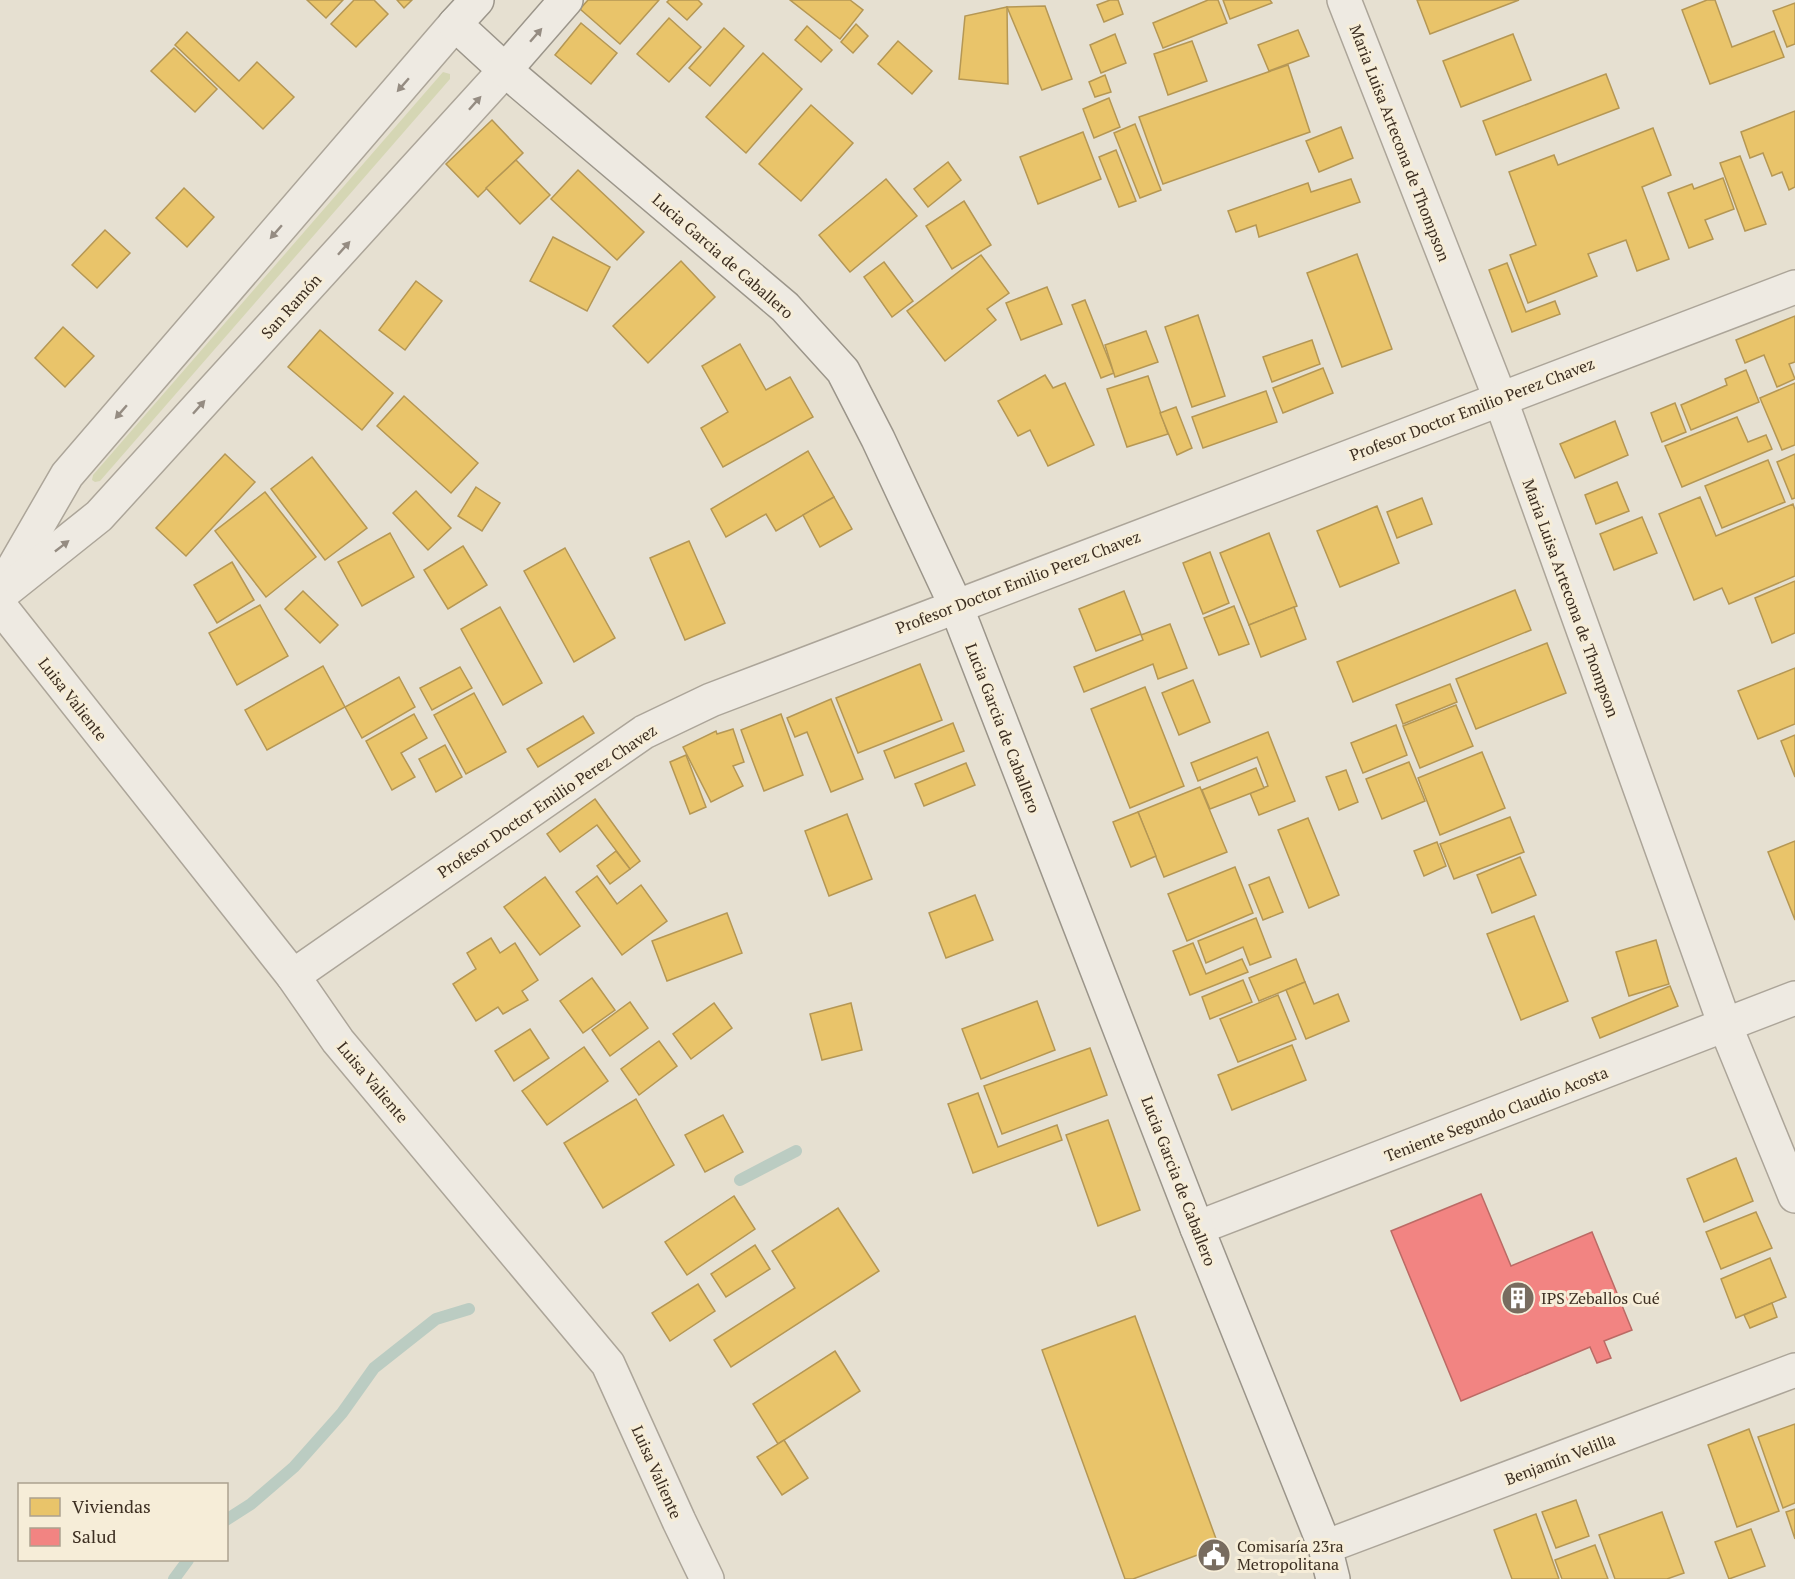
<svg xmlns="http://www.w3.org/2000/svg" width="1795" height="1579" font-family="'PT Serif',serif">
<rect width="100%" height="100%" fill="#e6e0d1"/>
<polygon fill="#d5d6b4" points="443,72 450,74 450,79 100,481 95,482 92,480 93,475"/>
<g fill="#e9c46a" stroke="#b59754" stroke-width="1.5">
<polygon points="307,0 343,0 326,18"/>
<polygon points="354,0 374,0 388,14 356,47 331,24"/>
<polygon points="397,0 412,0 404,8"/>
<polygon points="588,0 659,0 620,44 580,9"/>
<polygon points="669,0 698,0 702,4 687,20 667,2"/>
<polygon points="790,0 850,0 863,10 840,39"/>
<polygon points="1110,0 1118,0 1123,14 1104,22 1097,5"/>
<polygon points="1208,0 1218,0 1227,23 1163,48 1153,23"/>
<polygon points="1223,0 1270,0 1272,3 1230,19"/>
<polygon points="1417,0 1519,0 1430,34"/>
<polygon points="1707,0 1715,0 1732,47 1774,31 1784,57 1710,84 1682,10"/>
<polygon points="1795,3 1795,44 1787,47 1773,11"/>
<polygon points="1045,6 1072,79 1042,90 1007,7"/>
<polygon points="1007,7 1008,84 959,79 965,16"/>
<polygon points="669,18 701,47 669,82 637,54"/>
<polygon points="581,23 617,53 591,84 555,55"/>
<polygon points="856,24 868,36 853,53 841,42"/>
<polygon points="807,26 832,50 821,62 795,40"/>
<polygon points="724,28 744,46 710,86 689,68"/>
<polygon points="1298,30 1309,56 1269,71 1258,45"/>
<polygon points="187,32 239,81 257,62 294,97 263,129 175,45"/>
<polygon points="1115,34 1126,63 1101,73 1090,45"/>
<polygon points="1513,34 1531,80 1461,107 1443,61"/>
<polygon points="898,41 932,71 912,94 878,64"/>
<polygon points="1192,41 1207,81 1168,95 1154,54"/>
<polygon points="174,48 217,89 195,112 151,71"/>
<polygon points="763,53 802,89 746,153 706,117"/>
<polygon points="1288,65 1310,132 1163,184 1139,117"/>
<polygon points="1606,74 1619,108 1496,155 1483,121"/>
<polygon points="1105,75 1111,92 1095,97 1089,82"/>
<polygon points="1109,98 1120,127 1094,138 1083,109"/>
<polygon points="811,105 853,143 801,201 759,164"/>
<polygon points="1795,111 1795,187 1789,190 1782,172 1772,176 1763,153 1750,158 1741,132"/>
<polygon points="492,120 523,153 478,197 446,164"/>
<polygon points="1135,124 1161,190 1140,198 1114,133"/>
<polygon points="1341,127 1353,158 1319,172 1306,141"/>
<polygon points="1653,128 1671,175 1642,187 1669,259 1637,271 1626,240 1588,254 1597,276 1528,303 1510,255 1536,245 1509,172 1554,155 1558,165"/>
<polygon points="1083,132 1101,179 1038,204 1020,157"/>
<polygon points="1116,150 1136,201 1119,207 1099,157"/>
<polygon points="1740,156 1766,224 1745,231 1720,163"/>
<polygon points="516,160 550,195 520,224 486,188"/>
<polygon points="948,162 961,180 928,207 914,189"/>
<polygon points="578,170 644,232 617,260 551,199"/>
<polygon points="1723,178 1734,209 1705,220 1713,239 1689,248 1668,193 1692,184 1694,189"/>
<polygon points="886,179 917,216 850,272 819,235"/>
<polygon points="1351,179 1360,202 1259,237 1256,225 1236,232 1228,211 1308,183 1311,192"/>
<polygon points="184,188 214,217 187,247 156,218"/>
<polygon points="964,201 991,245 952,269 926,226"/>
<polygon points="105,230 130,253 97,288 72,265"/>
<polygon points="553,237 610,267 587,311 530,281"/>
<polygon points="1357,254 1392,349 1342,367 1307,273"/>
<polygon points="981,255 1009,293 987,309 996,320 945,361 907,311"/>
<polygon points="681,261 715,297 648,363 613,326"/>
<polygon points="884,262 913,301 892,317 864,277"/>
<polygon points="1507,263 1526,312 1555,301 1560,314 1512,332 1489,270"/>
<polygon points="416,281 442,301 405,350 379,330"/>
<polygon points="1047,287 1062,324 1021,340 1006,303"/>
<polygon points="1085,300 1114,373 1101,378 1072,305"/>
<polygon points="1198,315 1225,396 1192,407 1165,327"/>
<polygon points="1795,316 1795,362 1789,364 1795,379 1777,387 1764,355 1745,363 1736,340"/>
<polygon points="63,327 94,356 65,387 35,358"/>
<polygon points="320,330 393,393 362,430 288,367"/>
<polygon points="1146,331 1158,362 1115,377 1105,345"/>
<polygon points="1312,340 1320,364 1272,382 1263,357"/>
<polygon points="740,344 766,390 790,377 813,417 723,467 701,428 728,412 702,366"/>
<polygon points="1323,368 1333,393 1283,413 1273,388"/>
<polygon points="1746,370 1759,402 1691,430 1681,405 1727,385 1725,379"/>
<polygon points="1045,375 1053,388 1065,383 1094,445 1048,466 1030,430 1018,436 998,401"/>
<polygon points="1148,376 1168,434 1127,447 1107,389"/>
<polygon points="1795,383 1795,445 1782,450 1760,398"/>
<polygon points="1266,391 1277,422 1203,448 1192,417"/>
<polygon points="404,396 478,463 451,493 377,426"/>
<polygon points="1675,403 1686,432 1662,442 1651,413"/>
<polygon points="1176,407 1192,448 1177,455 1160,413"/>
<polygon points="1737,417 1748,442 1766,435 1772,449 1682,487 1665,446"/>
<polygon points="1615,421 1628,455 1575,478 1560,444"/>
<polygon points="808,451 834,497 776,531 766,514 726,537 711,509"/>
<polygon points="225,454 255,482 186,556 156,528"/>
<polygon points="1795,454 1795,498 1792,499 1777,462"/>
<polygon points="312,457 367,528 325,560 271,489"/>
<polygon points="1768,460 1785,502 1722,528 1705,486"/>
<polygon points="1617,482 1629,511 1596,524 1585,495"/>
<polygon points="476,487 500,503 482,531 458,516"/>
<polygon points="416,491 451,528 428,550 393,513"/>
<polygon points="265,492 316,557 266,597 215,531"/>
<polygon points="834,497 852,529 820,547 803,515"/>
<polygon points="1700,497 1716,536 1793,504 1795,510 1795,576 1729,604 1722,588 1694,600 1659,514"/>
<polygon points="1422,498 1432,524 1397,538 1387,512"/>
<polygon points="1377,506 1399,563 1340,587 1317,531"/>
<polygon points="1642,517 1657,553 1614,570 1600,534"/>
<polygon points="390,533 414,577 362,606 338,562"/>
<polygon points="1269,533 1297,606 1249,625 1220,553"/>
<polygon points="689,541 725,623 685,640 650,558"/>
<polygon points="463,546 487,585 448,609 424,570"/>
<polygon points="565,548 615,638 574,662 524,571"/>
<polygon points="1210,552 1229,603 1203,614 1183,563"/>
<polygon points="232,562 254,600 217,623 194,585"/>
<polygon points="1795,581 1795,633 1772,643 1755,598"/>
<polygon points="1515,590 1531,630 1353,702 1337,662"/>
<polygon points="303,591 338,625 320,643 285,609"/>
<polygon points="1124,591 1141,634 1096,651 1079,609"/>
<polygon points="260,605 288,656 237,685 209,633"/>
<polygon points="1234,606 1249,644 1219,655 1204,618"/>
<polygon points="500,607 542,683 503,705 461,629"/>
<polygon points="1294,607 1306,639 1261,657 1249,625"/>
<polygon points="1170,624 1187,668 1158,679 1153,664 1084,692 1074,667 1143,640 1141,635"/>
<polygon points="1547,643 1566,693 1476,729 1456,679"/>
<polygon points="920,664 942,720 858,753 836,698"/>
<polygon points="323,666 345,707 267,750 245,710"/>
<polygon points="460,667 472,688 432,710 420,688"/>
<polygon points="1795,668 1795,724 1758,739 1738,691"/>
<polygon points="399,677 415,707 362,738 345,707"/>
<polygon points="1193,680 1210,722 1179,735 1162,693"/>
<polygon points="1450,684 1457,702 1403,724 1396,705"/>
<polygon points="1145,687 1184,786 1130,808 1091,709"/>
<polygon points="474,693 506,752 466,774 434,715"/>
<polygon points="831,699 863,779 831,792 807,732 795,737 787,718"/>
<polygon points="1456,705 1473,746 1420,768 1403,726"/>
<polygon points="414,714 427,738 401,753 415,777 392,790 366,741"/>
<polygon points="781,714 803,775 764,791 741,730"/>
<polygon points="583,716 594,733 538,767 527,749"/>
<polygon points="953,723 964,751 895,778 884,751"/>
<polygon points="1396,725 1407,755 1363,773 1351,743"/>
<polygon points="733,729 744,762 733,766 743,786 711,802 683,747 716,731 717,734"/>
<polygon points="1268,732 1295,801 1259,815 1250,793 1268,786 1257,757 1198,781 1191,763"/>
<polygon points="1795,735 1795,777 1781,741"/>
<polygon points="445,745 462,777 436,792 419,759"/>
<polygon points="1482,752 1505,808 1440,835 1418,778"/>
<polygon points="686,755 706,807 690,814 670,762"/>
<polygon points="1409,762 1425,801 1382,819 1366,779"/>
<polygon points="966,763 975,785 924,806 915,784"/>
<polygon points="1256,768 1264,788 1210,809 1202,790"/>
<polygon points="1346,770 1358,802 1339,810 1326,777"/>
<polygon points="1200,787 1227,852 1164,877 1138,812"/>
<polygon points="595,799 640,861 630,869 597,825 560,852 547,834"/>
<polygon points="1138,812 1156,856 1131,867 1113,822"/>
<polygon points="847,814 872,879 829,896 805,831"/>
<polygon points="1510,817 1524,852 1454,879 1440,844"/>
<polygon points="1308,818 1339,895 1309,908 1278,830"/>
<polygon points="1795,841 1795,920 1768,852"/>
<polygon points="1437,842 1446,866 1424,876 1414,851"/>
<polygon points="616,851 630,869 610,884 597,866"/>
<polygon points="1520,857 1536,895 1492,913 1477,875"/>
<polygon points="1235,867 1253,913 1187,941 1168,894"/>
<polygon points="597,876 617,904 641,885 667,921 622,955 576,892"/>
<polygon points="545,877 580,926 540,955 504,907"/>
<polygon points="1269,877 1283,912 1263,920 1249,885"/>
<polygon points="975,895 993,940 946,958 929,913"/>
<polygon points="727,913 742,953 667,981 652,941"/>
<polygon points="1534,916 1568,1001 1521,1020 1487,934"/>
<polygon points="1256,918 1271,957 1250,965 1243,947 1206,963 1198,941"/>
<polygon points="491,938 500,953 515,943 538,980 522,991 528,1000 503,1014 498,1007 476,1021 453,984 476,969 467,953"/>
<polygon points="1656,940 1669,984 1629,996 1616,952"/>
<polygon points="1193,943 1206,974 1242,959 1248,972 1190,995 1173,951"/>
<polygon points="1296,959 1305,982 1259,1001 1249,978"/>
<polygon points="592,978 615,1010 583,1033 560,1001"/>
<polygon points="1243,980 1252,1002 1210,1019 1202,997"/>
<polygon points="1305,982 1314,1004 1338,994 1349,1021 1306,1039 1286,990"/>
<polygon points="1670,986 1678,1006 1600,1038 1592,1018"/>
<polygon points="1278,995 1296,1039 1238,1062 1220,1019"/>
<polygon points="1037,1001 1055,1050 981,1079 962,1029"/>
<polygon points="630,1002 648,1028 610,1056 592,1030"/>
<polygon points="714,1003 732,1028 691,1059 673,1034"/>
<polygon points="851,1003 862,1050 822,1060 810,1014"/>
<polygon points="530,1029 549,1058 514,1081 495,1051"/>
<polygon points="659,1041 677,1066 639,1095 621,1069"/>
<polygon points="1292,1045 1306,1080 1232,1110 1218,1075"/>
<polygon points="584,1047 608,1081 547,1125 522,1091"/>
<polygon points="1090,1048 1107,1095 1002,1134 984,1086"/>
<polygon points="978,1093 998,1147 1057,1125 1062,1140 973,1173 948,1104"/>
<polygon points="636,1099 674,1165 603,1208 564,1143"/>
<polygon points="723,1115 743,1152 705,1172 685,1135"/>
<polygon points="1108,1120 1140,1210 1098,1226 1066,1135"/>
<polygon points="1736,1158 1753,1201 1704,1222 1687,1179"/>
<polygon points="734,1196 755,1229 687,1275 665,1242"/>
<polygon points="838,1208 879,1271 731,1367 714,1340 795,1288 772,1251"/>
<polygon points="1756,1212 1772,1248 1721,1269 1706,1232"/>
<polygon points="755,1245 770,1269 726,1297 711,1274"/>
<polygon points="1770,1258 1786,1297 1736,1318 1721,1279"/>
<polygon points="698,1284 715,1311 670,1341 652,1313"/>
<polygon points="1772,1303 1777,1317 1750,1328 1744,1315"/>
<polygon points="1135,1316 1219,1547 1133,1579 1125,1579 1042,1350"/>
<polygon points="835,1351 860,1391 778,1444 753,1404"/>
<polygon points="1795,1424 1795,1503 1783,1508 1758,1437"/>
<polygon points="1749,1429 1779,1511 1737,1527 1708,1445"/>
<polygon points="784,1440 808,1478 782,1495 757,1457"/>
<polygon points="1576,1500 1589,1536 1556,1548 1542,1512"/>
<polygon points="1795,1509 1795,1539 1786,1512"/>
<polygon points="1662,1512 1684,1573 1667,1579 1615,1579 1599,1535"/>
<polygon points="1536,1514 1559,1579 1512,1579 1494,1530"/>
<polygon points="1751,1529 1765,1566 1729,1579 1715,1542"/>
<polygon points="1595,1545 1608,1579 1562,1579 1555,1560"/>
</g>
<polygon fill="#f28482" stroke="#bb6a65" stroke-width="1.5" points="1481,1194 1511,1266 1592,1232 1632,1330 1604,1341 1611,1358 1597,1363 1590,1347 1461,1401 1391,1231"/>
<g fill="none" stroke-linecap="round" stroke-linejoin="round">
<g stroke="#bbccc2" stroke-width="12">
<polyline points="740,1180 796,1151"/>
<polyline points="226,1520 251,1504 294,1467 342,1413 374,1368 436,1319 469,1309"/>
<polyline points="174,1579 188,1560"/>
</g>
<defs>
<g id="street">
<polyline points="1344,0 1500,398 1725,1025 1795,1196"/>
<polyline points="4,584 67,475 455,24"/>
<polyline points="0,595 99,516 505,70"/>
<polyline points="0,606 293,976 338,1041 608,1364 679,1521 707,1579"/>
<polyline points="293,976 644,732 711,700 1795,287"/>
<polyline points="1197,1228 1795,998"/>
<polyline points="1325,1547 1795,1370"/>
</g>
<g id="secondary">
<polyline points="477,0 455,24 505,70 785,307 843,371 878,439 956,606 1197,1228 1325,1547 1333,1579"/>
<polyline points="505,70 566,0"/>
</g>
</defs>
<use href="#street" stroke="#aca599" stroke-width="36"/>
<use href="#secondary" stroke="#9b958a" stroke-width="36"/>
<use href="#street" stroke="#eeeae2" stroke-width="33"/>
<use href="#secondary" stroke="#eeeae2" stroke-width="33"/>
</g>
<defs><path id="oneway-solid" d="M-6-.8H1V-3.2L6.5 0L1 3.2V.8H-6Z" transform="scale(1.5)"/></defs>
<g fill="#958c82">
<use href="#oneway-solid" transform="translate(536 35) rotate(-49)"/>
<use href="#oneway-solid" transform="translate(403 85) rotate(131)"/>
<use href="#oneway-solid" transform="translate(475 103) rotate(-48)"/>
<use href="#oneway-solid" transform="translate(276 232) rotate(131)"/>
<use href="#oneway-solid" transform="translate(344 248) rotate(-48)"/>
<use href="#oneway-solid" transform="translate(199 407) rotate(-48)"/>
<use href="#oneway-solid" transform="translate(121 412) rotate(131)"/>
<use href="#oneway-solid" transform="translate(62 546) rotate(-38)"/>
</g>
<defs>
<symbol id="building-disc" viewBox="-11 -11 22 22"><circle r="9.5" fill="#786c5f" stroke="#f6edd8"/><path d="M-4-6H4V6H1V3H-1V6H-4ZM-2.5-4.3h1.7v1.8h-1.7ZM.8-4.3h1.7v1.8H.8ZM-2.5-1h1.7V.8h-1.7ZM.8-1h1.7V.8H.8Z" fill="#fff"/></symbol>
<symbol id="civic-disc" viewBox="-11 -11 22 22"><circle r="9.5" fill="#786c5f" stroke="#f6edd8"/><path d="M-.6-6.5H3V-4.5H.6V-3L4-1V1h2V6H-6V1h2V-1L-.6-3ZM-1.2 2.5V6h2.4V2.5Z" fill="#fff"/></symbol>
</defs>
<g fill-rule="evenodd">
<use href="#building-disc" x="1499" y="1279" width="38" height="38"/>
<use href="#civic-disc" x="1195" y="1536" width="38" height="38"/>
</g>
<g text-anchor="middle" stroke-width="6" stroke-linejoin="round" paint-order="stroke">
<g font-size="16" fill="#3c2e21" stroke="#f6edd8">
<text transform="translate(1400 143) rotate(69)" y="6">Maria Luisa Artecona de Thompson</text>
<text transform="translate(723 256) rotate(41)" y="6">Lucia Garcia de Caballero</text>
<text transform="translate(291 306) rotate(-48)" y="6">San Ramón</text>
<text transform="translate(1472 409) rotate(-21)" y="6">Profesor Doctor Emilio Perez Chavez</text>
<text transform="translate(1018 582) rotate(-21)" y="6">Profesor Doctor Emilio Perez Chavez</text>
<text transform="translate(1571 598) rotate(70)" y="6">Maria Luisa Artecona de Thompson</text>
<text transform="translate(73 699) rotate(52)" y="6">Luisa Valiente</text>
<text transform="translate(1003 728) rotate(69)" y="6">Lucia Garcia de Caballero</text>
<text transform="translate(547 801) rotate(-34)" y="6">Profesor Doctor Emilio Perez Chavez</text>
<text transform="translate(373 1082) rotate(50)" y="6">Luisa Valiente</text>
<text transform="translate(1496 1114) rotate(-21)" y="6">Teniente Segundo Claudio Acosta</text>
<text transform="translate(1179 1181) rotate(69)" y="6">Lucia Garcia de Caballero</text>
<text transform="translate(1560 1459) rotate(-21)" y="6">Benjamín Velilla</text>
<text transform="translate(657 1472) rotate(66)" y="6">Luisa Valiente</text>
</g>
<g font-size="16" fill="#3c2e21" stroke="#f6edd8" text-anchor="start">
<text x="1541" y="1304">IPS Zeballos Cué</text>
<text x="1237" y="1552">Comisaría 23ra<tspan x="1237" dy="18">Metropolitana</tspan></text>
</g>
</g>
<rect x="18" y="1483" width="210" height="78" fill="#f6edd8" stroke="#aca18f" stroke-width="1.5"/>
<rect x="30" y="1498" width="30" height="18" fill="#e9c46a" stroke="#aca18f" stroke-width="1.5"/>
<text x="72" y="1513" font-size="18" fill="#3c2e21">Viviendas</text>
<rect x="30" y="1528" width="30" height="18" fill="#f28482" stroke="#aca18f" stroke-width="1.5"/>
<text x="72" y="1543" font-size="18" fill="#3c2e21">Salud</text>
</svg>
